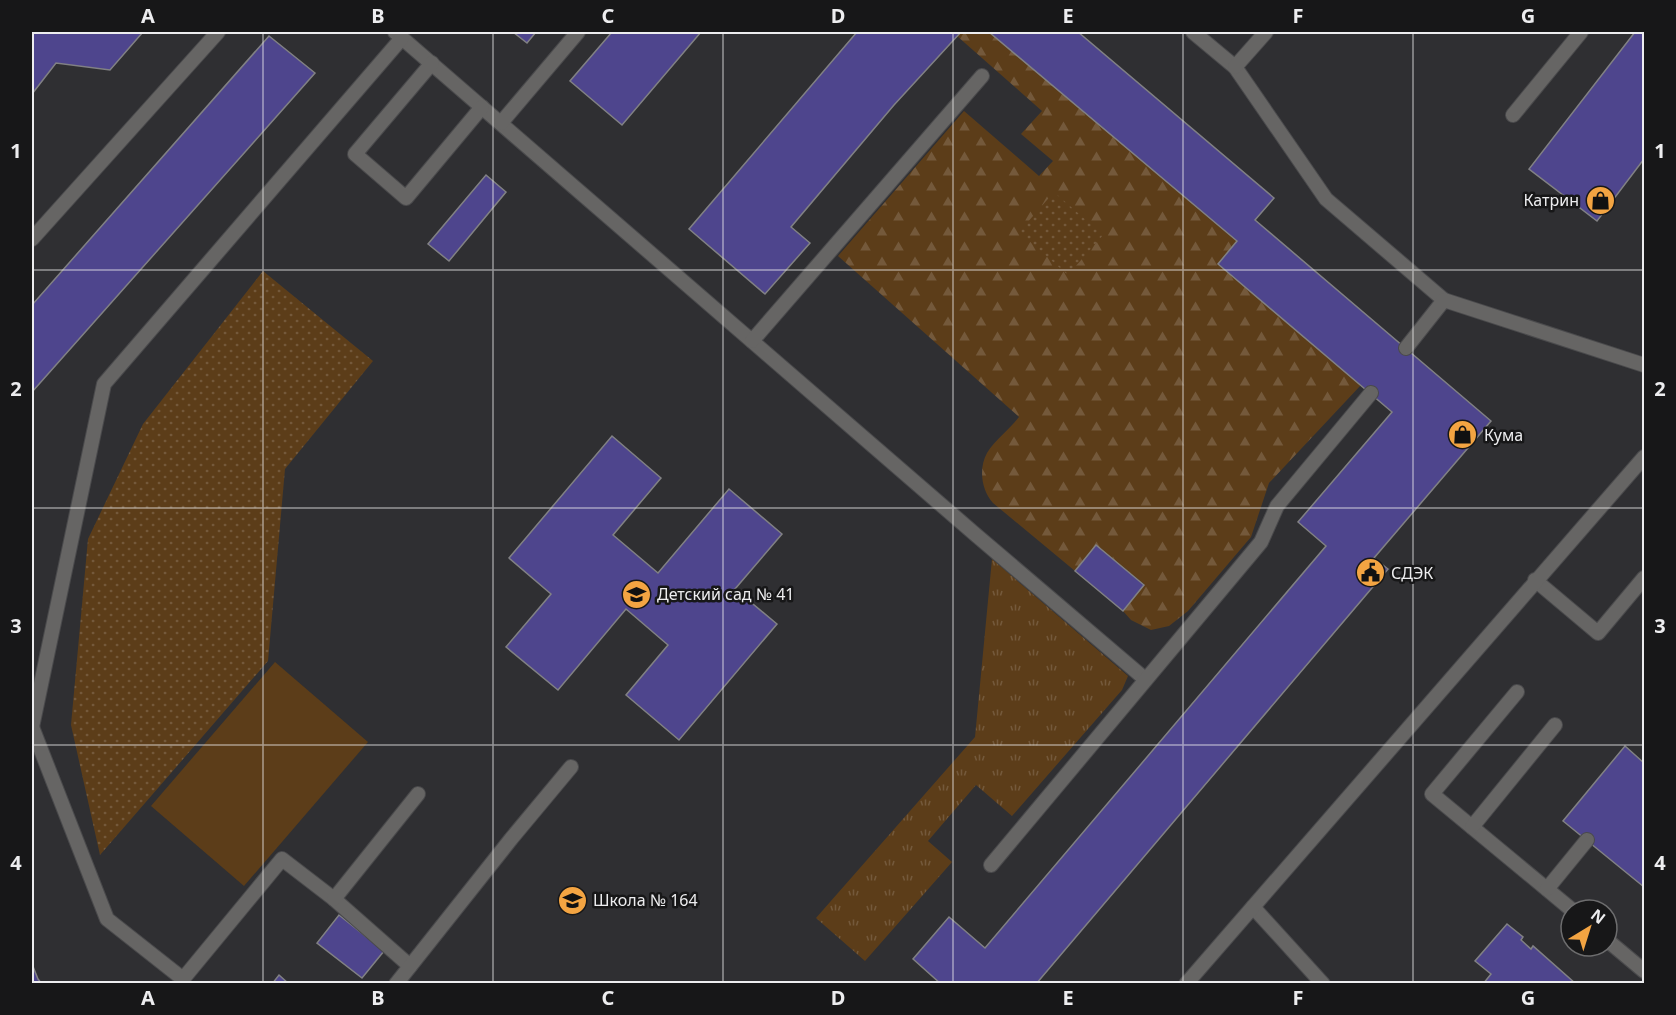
<svg xmlns="http://www.w3.org/2000/svg" width="1676" height="1015" font-family="'Noto Sans',sans-serif">
<defs>
<pattern id="grass-tufts" width="24" height="20" patternUnits="userSpaceOnUse" patternTransform="scale(1.5)"><rect width="24" height="20" fill="#5c3d19"/><path d="M3 7l-1-3M5 7V3M7 7l1-3M15 17l-1-3M17 17v-4M19 17l1-3" fill="none" stroke="#74593b"/></pattern>
<pattern id="forest-firs" width="22" height="20" patternUnits="userSpaceOnUse" patternTransform="scale(1.5)"><rect width="22" height="20" fill="#5c3d19"/><path d="M5 1l3.5 6h-7zM16 11l3.5 6h-7z" fill="#74593b"/></pattern>
<pattern id="park-dots" width="8" height="8" patternUnits="userSpaceOnUse" patternTransform="scale(1.5)"><rect width="8" height="8" fill="#5c3d19"/><path d="M2 2h.1M6 6h.1" fill="none" stroke="#74593b" stroke-width="1.8" stroke-linecap="round"/></pattern>
</defs>
<rect width="100%" height="100%" fill="#2f2f32"/>
<polygon fill="url(#grass-tufts)" points="992,559 1128,676 1122,690 1012,816 976,785 928,841 952,862 865,961 816,918 975,737"/>
<path fill="url(#forest-firs)" d="M 961,32 L 989,32 L 1237,241 L 1218,264 L 1361,385 L 1269,483 L 1251,537 L 1188,611 L 1169,626 L 1151,630 L 1131,620 L 1123,611 L 1144,584 L 1096,546 L 1075,571 L 993,503 C 982,491 978,469 987,453 C 995,440 1010,429 1019,417 L 838,256 L 964,111 L 1039,176 L 1053,161 L 1021,134 L 1042,111 L 957,36 Z"/>
<g fill="url(#park-dots)">
<polygon points="1054,192 1103,235 1068,275 1019,232"/>
<polygon points="263,271 373,361 285,469 268,661 100,855 71,725 88,539 143,424"/>
</g>
<polygon fill="#5c3d19" points="275,662 368,742 244,886 151,806"/>
<g fill="#4e458d" stroke="#818184" stroke-width="1.5">
<polygon points="32,32 143,32 110,70 56,63 32,94"/>
<polygon points="513,32 536,32 527,43"/>
<polygon points="612,32 701,32 622,125 570,81"/>
<polygon points="857,32 961,32 894,105 791,227 810,243 765,294 689,229"/>
<polygon points="989,32 1078,32 1274,198 1255,220 1491,421 1374,558 1388,569 1036,984 941,984 913,959 949,917 985,948 1326,546 1298,522 1392,412 1218,264 1237,241"/>
<polygon points="1635,32 1644,32 1644,159 1597,221 1529,169"/>
<polygon points="269,36 315,73 32,392 32,305"/>
<polygon points="486,175 506,192 449,261 428,244"/>
<polygon points="612,436 661,478 613,535 658,573 729,489 782,534 735,589 777,624 679,740 626,695 668,645 626,609 558,690 506,647 551,594 509,558"/>
<polygon points="1096,545 1144,585 1123,611 1075,571"/>
<polygon points="1625,746 1644,763 1644,887 1563,821"/>
<polygon points="339,915 384,951 362,978 317,943"/>
<polygon points="1507,924 1523,937 1521,940 1531,949 1533,946 1576,984 1483,984 1491,974 1475,961"/>
<polygon points="32,964 38,979 42,984 32,984"/>
<polygon points="279,975 289,984 272,984"/>
</g>
<g fill="none" stroke-linecap="round" stroke-linejoin="round">
<defs>
<g id="service">
<polyline points="395,32 976,535 1145,679"/>
<polyline points="1193,32 1235,67 1326,199 1444,300"/>
<polyline points="432,63 355,154 406,198 482,107"/>
<polyline points="1235,67 1266,32"/>
<polyline points="1513,115 1581,32"/>
<polyline points="501,123 578,32"/>
<polyline points="32,239 218,32"/>
<polyline points="752,341 982,76"/>
<polyline points="1406,348 1444,300 1644,365"/>
<polyline points="1535,580 1598,633 1644,578"/>
<polyline points="1517,692 1432,794 1572,910"/>
<polyline points="32,727 104,384 402,38"/>
<polyline points="32,727 107,919 183,979 282,859 334,899 410,966"/>
<polyline points="1472,827 1555,725"/>
<polyline points="991,865 1261,542 1277,506 1371,393"/>
<polyline points="1547,889 1587,840"/>
<polyline points="334,899 418,794"/>
<polyline points="1253,907 1323,984"/>
<polyline points="1607,940 1644,971"/>
<polyline points="396,984 511,839 571,767"/>
<polyline points="1186,984 1644,457"/>
</g>
</defs>
<use href="#service" stroke="#4a4a4c" stroke-width="16"/>
<use href="#service" stroke="#666564" stroke-width="14"/>
</g>
<path fill="none" stroke="#ededef" stroke-width="1.5" stroke-opacity="0.55" d="M 263,32 L 263,984M 493,32 L 493,984M 723,32 L 723,984M 953,32 L 953,984M 1183,32 L 1183,984M 1413,32 L 1413,984M 32,270 L 1644,270M 32,508 L 1644,508M 32,745 L 1644,745"/>
<defs>
<symbol id="shop-disc" viewBox="-11 -11 22 22"><circle r="9.5" fill="#f3a442" stroke="#171718"/><path d="M-5-2.5h2.3a2.7 3.5 0 0 1 5.4 0H5L5.5 6h-11ZM-1.5-2.5h3a1.5 2.3 0 0 0-3 0Z" fill="#111"/></symbol>
<symbol id="civic-disc" viewBox="-11 -11 22 22"><circle r="9.5" fill="#f3a442" stroke="#171718"/><path d="M-.6-6.5H3V-4.5H.6V-3L4-1V1h2V6H-6V1h2V-1L-.6-3ZM-1.2 2.5V6h2.4V2.5Z" fill="#111"/></symbol>
<symbol id="school-disc" viewBox="-11 -11 22 22"><circle r="9.5" fill="#f3a442" stroke="#171718"/><path d="M0-5L7-2L0 1L-7-2ZM-4 1L0 2.5L4 1V4Q0 6-4 4Z" fill="#111"/></symbol>
</defs>
<g fill-rule="evenodd">
<use href="#shop-disc" x="1584" y="184" width="33" height="33"/>
<use href="#shop-disc" x="1446" y="418" width="33" height="33"/>
<use href="#civic-disc" x="1354" y="556" width="33" height="33"/>
<use href="#school-disc" x="620" y="578" width="33" height="33"/>
<use href="#school-disc" x="556" y="884" width="33" height="33"/>
</g>
<g text-anchor="middle" stroke-width="5" stroke-linejoin="round" paint-order="stroke">
<g font-size="16" fill="#ededef" stroke="#171718" text-anchor="start">
<text x="1579" y="206" text-anchor="end">Катрин</text>
<text x="1484" y="441">Кума</text>
<text x="1391" y="579">СДЭК</text>
<text x="657" y="600">Детский сад № 41</text>
<text x="593" y="906">Школа № 164</text>
</g>
</g>
<rect width="1676" height="1015" fill="none" stroke="#171718" stroke-width="66"/>
<g transform="translate(1589 928) rotate(38)"><circle r="28" fill="#171718" stroke="#6d6d6e" stroke-width="1.5"/>
<path d="M0-4.5L10 22L0 15L-10 22Z" fill="#f3a442"/>
<text y="-9" font-size="16" font-weight="bold" text-anchor="middle" fill="#ededef">N</text>
</g>
<rect x="33" y="33" width="1610" height="949" fill="none" stroke="#ededef" stroke-width="2"/>
<g font-size="20" text-anchor="middle" font-weight="bold" fill="#ededef">
<text x="148" y="23">A</text>
<text x="378" y="23">B</text>
<text x="608" y="23">C</text>
<text x="838" y="23">D</text>
<text x="1068" y="23">E</text>
<text x="1298" y="23">F</text>
<text x="1528" y="23">G</text>
<text x="16" y="158">1</text>
<text x="1660" y="158">1</text>
<text x="16" y="396">2</text>
<text x="1660" y="396">2</text>
<text x="16" y="633">3</text>
<text x="1660" y="633">3</text>
<text x="16" y="870">4</text>
<text x="1660" y="870">4</text>
<text x="148" y="1005">A</text>
<text x="378" y="1005">B</text>
<text x="608" y="1005">C</text>
<text x="838" y="1005">D</text>
<text x="1068" y="1005">E</text>
<text x="1298" y="1005">F</text>
<text x="1528" y="1005">G</text>
</g>
</svg>
